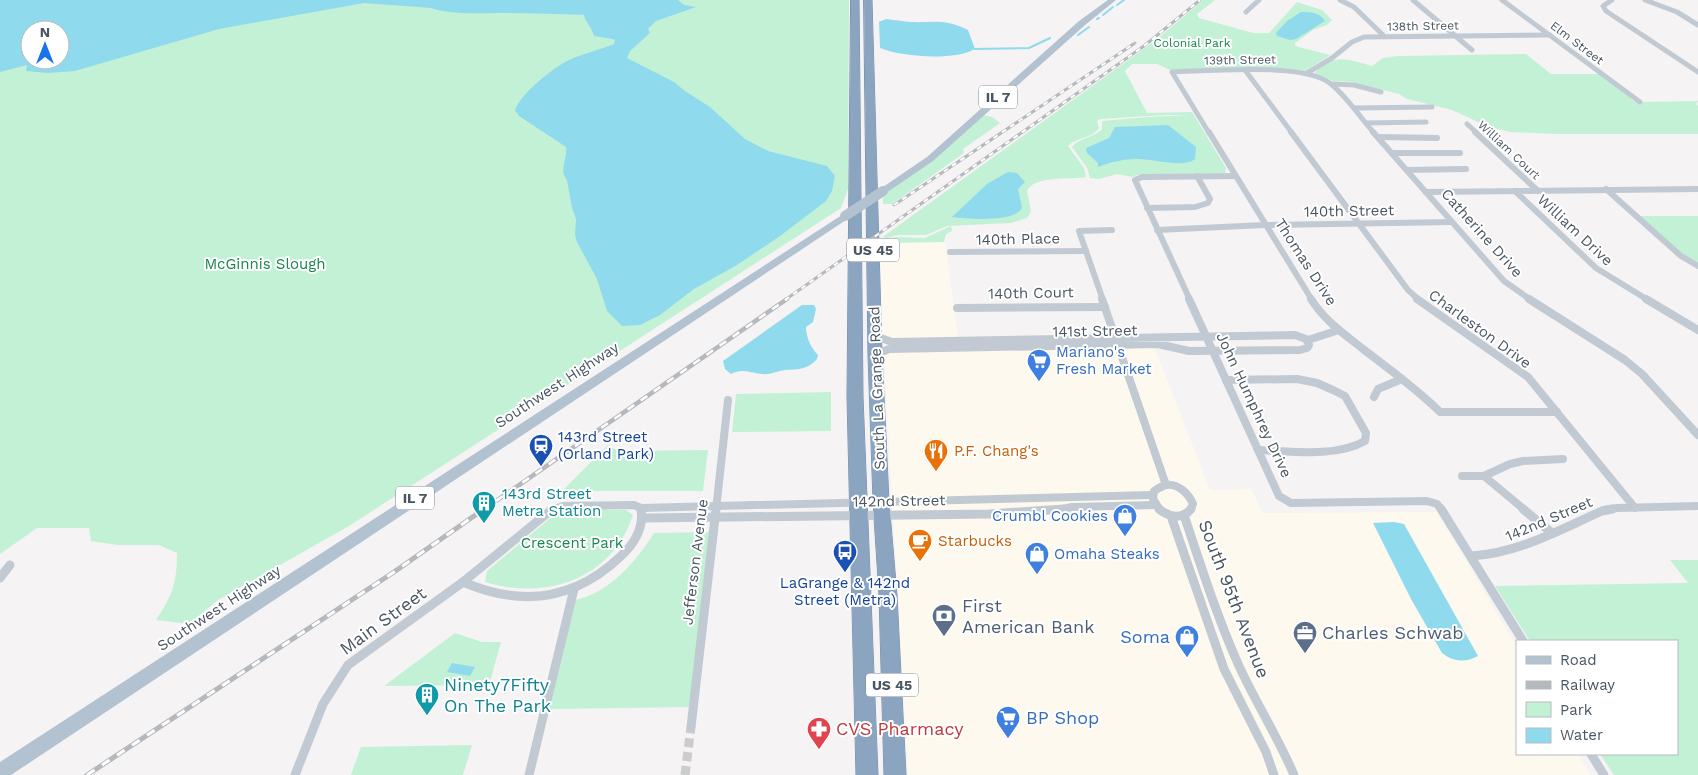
<svg xmlns="http://www.w3.org/2000/svg" width="1698" height="775" font-family="'Work Sans',sans-serif">
<rect width="100%" height="100%" fill="#f5f3f3"/>
<polygon fill="#fdf9ef" points="943,241 945,241 960,350 1154,346 1210,490 1251,489 1263,513 1437,512 1517,648 1517,754 1578,754 1591,775 908,775 881,307 880,245 884,243 943,242"/>
<g fill="#c3f1d5" fill-rule="evenodd">
<path d="M 0,0 L 849,0 L 848,189 L 841,208 L 349,526 L 218,600 L 189,624 L 156,620 C 172,596 177,583 177,553 L 159,545 L 118,545 L 91,541 L 89,528 L 37,528 L 0,554 ZM 30,30 L 60,30 L 60,60 L 30,60 Z"/>
<path d="M 1203,0 L 1215,0 L 1197,14 L 1199,18 L 1253,33 L 1269,33 L 1297,2 L 1322,10 L 1332,20 L 1327,25 L 1313,30 L 1295,43 L 1295,46 L 1330,55 L 1305,71 L 1283,68 L 1170,70 L 1157,64 L 1132,64 L 1125,71 L 1147,113 L 1192,112 L 1226,168 L 1225,173 L 1136,175 L 1133,177 L 1117,174 L 1099,179 L 1090,178 L 1087,168 L 1072,147 C 1078,138 1094,138 1102,129 L 1102,121 L 1148,117 L 1191,115 L 1165,115 L 1100,119 L 1097,121 L 1099,128 C 1091,139 1077,137 1068,146 L 1084,168 L 1086,177 C 1070,180 1034,175 1027,191 L 1031,211 L 1027,218 L 1011,223 L 947,226 L 926,235 L 897,235 L 884,239 L 884,236 L 1156,40 Z"/>
<path d="M 1526,54 L 1551,74 L 1599,74 L 1629,96 L 1633,101 L 1638,102 L 1698,101 L 1696,104 L 1698,106 L 1698,134 L 1555,134 L 1510,132 L 1489,127 L 1452,110 L 1407,99 L 1399,94 L 1352,82 L 1333,81 L 1315,73 C 1331,52 1350,60 1372,66 L 1383,58 L 1398,56 Z"/>
<polygon points="983,115 992,117 1000,123 963,149 964,153 892,204 883,204 883,195"/>
<polygon points="1638,216 1698,216 1698,263 1680,252"/>
<polygon points="951,226 952,231 946,234 944,242 886,243 891,238 896,237 925,238"/>
<polygon points="831,392 831,431 732,432 736,394"/>
<polygon points="608,445 618,451 708,450 703,491 562,491"/>
<path d="M 580,509 L 626,510 L 633,515 C 612,579 546,601 485,582 L 487,571 L 554,515 L 563,510 Z"/>
<path d="M 713,532 L 691,707 L 549,709 L 575,600 C 609,593 636,562 654,533 Z"/>
<polygon points="1670,560 1698,560 1698,775 1614,775 1600,754 1677,754 1677,641 1530,641 1495,586 1688,583"/>
<polygon points="455,633 482,642 501,642 489,685 384,686"/>
<polygon points="472,745 463,775 351,775 361,747"/>
</g>
<g fill="#90daee" fill-rule="evenodd">
<path d="M 0,0 L 678,0 L 684,5 L 696,7 L 656,21 L 648,29 L 650,33 L 630,51 L 627,58 L 674,82 L 685,91 L 710,107 L 745,139 L 768,151 L 827,166 L 835,176 L 832,191 L 826,201 L 780,236 L 737,265 L 694,289 L 660,315 L 640,325 L 622,326 L 607,311 L 597,279 L 577,242 L 575,235 L 576,219 L 572,208 L 567,180 C 558,170 568,158 566,147 L 519,116 L 515,110 C 520,94 554,67 569,60 C 584,53 600,50 614,44 L 615,40 L 612,39 L 594,36 C 592,27 585,22 584,15 C 556,14 528,13 500,13 C 479,13 450,15 431,8 L 364,3 L 219,29 L 75,71 L 48,73 L 26,71 L 27,65 L 0,72 ZM 30,30 L 60,30 L 60,60 L 30,60 Z"/>
<path d="M 1301,12 C 1311,12 1319,12 1325,21 L 1296,39 L 1290,40 L 1277,36 L 1276,33 L 1287,21 Z"/>
<path d="M 886,19 C 894,20 902,21 910,22 C 935,23 943,18 968,30 L 975,49 C 954,61 902,57 880,48 L 879,22 Z"/>
<path d="M 1168,125 L 1196,147 L 1195,159 C 1183,169 1152,158 1136,159 C 1124,159 1110,162 1098,167 L 1098,163 L 1087,153 L 1086,148 L 1109,138 L 1115,127 Z"/>
<path d="M 1008,172 L 1017,173 L 1025,182 L 1018,189 L 1022,208 C 1014,223 968,219 952,217 L 987,184 Z"/>
<path d="M 802,305 L 814,305 L 816,309 L 813,322 L 806,327 C 806,337 811,348 818,355 L 817,359 C 807,370 799,369 785,370 C 777,371 770,375 762,374 C 750,373 742,368 731,374 L 725,369 L 723,361 Z"/>
<path d="M 1394,522 L 1404,524 L 1478,656 C 1465,663 1453,662 1442,653 L 1411,599 L 1373,523 Z"/>
<polygon points="452,663 475,667 470,676 447,672"/>
</g>
<g fill="none" stroke-linecap="round" stroke-linejoin="round">
<g stroke="#90daee" stroke-width="2">
<polyline points="1117,5 1124,0"/>
<polyline points="1103,15 1113,7"/>
<polyline points="1097,19 1099,18"/>
<polyline points="1078,35 1089,27"/>
<polyline points="975,49 1029,48 1050,38"/>
</g>
<polyline stroke="#caccce" stroke-width="9" stroke-dasharray="9 5" stroke-linecap="butt" points="685,775 691,727"/>
<defs>
<g id="highway">
<polygon points="851,0 859,0 863,397 878,775 856,775 847,397"/>
<polygon points="864,0 872,0 882,355 889,501 897,595 906,775 884,775 879,595 873,501 868,355"/>
</g>
</defs>
<use href="#highway" stroke="#7690ad" stroke-width="1"/>
<g stroke="#c1cad2" stroke-width="5">
<polyline points="1340,0 1354,7 1384,36"/>
<polyline points="1413,0 1472,50"/>
<polyline points="1502,0 1640,102"/>
<polyline points="1612,0 1603,6 1606,11 1698,72"/>
<polyline points="1645,0 1677,12 1698,25"/>
<polyline points="1246,12 1259,0"/>
<polyline points="1245,70 1292,133"/>
<polyline points="1307,73 1332,58 1352,42 1364,37 1550,35"/>
<polyline points="1333,84 1354,85 1381,92"/>
<polyline points="1354,108 1432,107"/>
<polyline points="1366,123 1426,122"/>
<polyline points="1467,124 1477,133"/>
<path d="M 1209,133 L 1172,72 C 1208,71 1305,62 1331,84 C 1347,97 1360,117 1374,133"/>
</g>
<g stroke="#c1cad2" stroke-width="6">
<polyline points="1209,132 1312,300"/>
<polyline points="1291,132 1408,290 1419,300"/>
<polyline points="1373,132 1504,281 1531,300"/>
<polyline points="1475,132 1538,191"/>
<polyline points="1379,137 1437,138"/>
<polyline points="1392,153 1460,153"/>
<polyline points="1407,170 1466,169"/>
<polyline points="1606,189 1681,256 1698,266"/>
<polyline points="1515,191 1596,268 1648,300"/>
<polyline points="1426,192 1698,189"/>
<polyline points="1147,208 1195,207 1208,203 1210,199 1197,176"/>
<polyline points="1157,230 1265,225 1452,222"/>
<polyline points="950,252 1086,251"/>
<polyline points="1103,300 1079,231 1112,230"/>
<polyline points="1190,300 1135,180 1142,177 1235,176"/>
</g>
<g stroke="#c1cad2" stroke-width="8">
<polyline points="1102,299 1166,485"/>
<polyline points="1189,299 1279,496 1291,503 1427,501 1437,504 1442,510"/>
<path d="M 1311,299 C 1324,320 1344,334 1363,349 C 1389,369 1417,389 1440,412 L 1557,412"/>
<polyline points="1417,299 1528,377 1635,508"/>
<polyline points="1529,299 1625,360 1642,374 1698,435"/>
<polyline points="1646,299 1698,330"/>
<polyline points="957,308 1105,307"/>
<polyline points="875,336 892,342 1295,335 1306,339 1309,345 1307,348 1300,350 1189,351 1158,344 889,349 875,355"/>
<polyline points="1308,340 1339,330"/>
<path d="M 1226,380 L 1297,379 L 1317,383 L 1333,390 L 1345,396 L 1366,433 L 1365,441 C 1335,458 1291,451 1258,450"/>
<polyline points="1374,397 1378,389 1402,379"/>
<polyline points="1462,476 1484,476 1510,464 1523,461 1563,459"/>
<polyline points="1484,476 1525,510"/>
<polyline points="641,508 1152,495"/>
<polyline points="552,510 563,506 634,505 641,508 641,510"/>
<polyline points="716,510 728,400"/>
<polyline points="1059,510 1072,507 1155,505"/>
<path d="M 1160,510 L 1153,499 L 1154,491 C 1157,489 1162,486 1166,485 C 1178,483 1189,494 1193,504 L 1190,510"/>
<polyline points="1605,510 1617,508 1698,506"/>
</g>
<g stroke="#c1cad2" stroke-width="9">
<path d="M 1159,509 C 1169,517 1182,520 1191,509"/>
<polyline points="1441,509 1523,641"/>
<polyline points="1523,509 1552,533"/>
<path d="M 1184,515 C 1201,566 1217,617 1239,666 C 1256,703 1278,737 1294,775"/>
<polyline points="1171,516 1224,669 1266,752 1274,775"/>
<polyline points="644,518 989,514 1064,509"/>
<path d="M 1471,556 C 1519,553 1559,530 1602,511 L 1612,509"/>
<polyline points="0,578 10,565"/>
<path d="M 463,582 C 521,607 574,601 621,556 C 634,544 644,528 641,509"/>
<polyline points="463,582 550,511 555,509"/>
<polyline points="691,727 716,509"/>
<polyline points="1591,754 1604,775"/>
<polyline points="295,775 323,704 348,665 463,582"/>
<polyline points="529,775 574,589"/>
</g>
<g fill="#b3c2d1" fill-rule="evenodd">
<polygon points="1108,0 1116,0 1085,25 933,161 886,193 880,193 880,189 927,157 1079,21"/>
<polygon points="845,213 849,214 849,218 11,775 0,775 0,762"/>
</g>
<use href="#highway" fill="#8ba5c1" fill-rule="evenodd"/>
<defs>
<g id="rail-far2">
<polyline points="894,205 1135,43"/>
<polyline points="785,300 1144,46 1200,0"/>
</g>
<polyline id="rail-far1" points="483,510 787,299"/>
<polyline id="rail" points="87,775 394,572 484,509"/>
</defs>
<use href="#rail-far2" stroke="#b5b8bd" stroke-width="3"/>
<use href="#rail-far1" stroke="#b5b8bd" stroke-width="4.5"/>
<use href="#rail" stroke="#b5b8bd" stroke-width="5"/>
<use href="#rail-far2" stroke="#fff" stroke-width="2" stroke-dasharray="5" stroke-linecap="butt"/>
<use href="#rail-far1" stroke="#fff" stroke-width="2.5" stroke-dasharray="8" stroke-linecap="butt"/>
<use href="#rail" stroke="#fff" stroke-width="3" stroke-dasharray="9" stroke-linecap="butt"/>
<polyline stroke="#b3c2d1" stroke-width="10" points="845,216 883,191"/>
</g>
<defs>
<symbol id="supermarket-pin" viewBox="-11 -11 22 30"><path d="M0 17L-7.5 6A9.5 9.5 0 1 1 7.5 6Z" fill="#3f7fe0" stroke="#fff"/><path d="M-6-5.5h2.5l.6 2H6L4.5 2H-2.5L-4.4-4H-6ZM-1.5 3.2a1.3 1.3 0 1 0 .1 0ZM3 3.2a1.3 1.3 0 1 0 .1 0Z" fill="#fff"/></symbol>
<symbol id="station-pin" viewBox="-11 -11 22 30"><path d="M0 17L-7.5 6A9.5 9.5 0 1 1 7.5 6Z" fill="#1a4fb4" stroke="#fff"/><path d="M-3-6H3Q5-6 5-4V2Q5 4 3 4L4.5 6H3L1.5 4h-3L-3 6H-4.5L-3 4Q-5 4-5 2V-4Q-5-6-3-6ZM-3.5-4v3h7v-3ZM-3.5 1v1.5H-2V1ZM2 1v1.5H3.5V1Z" fill="#fff"/></symbol>
<symbol id="restaurant-pin" viewBox="-11 -11 22 30"><path d="M0 17L-7.5 6A9.5 9.5 0 1 1 7.5 6Z" fill="#e8710a" stroke="#fff"/><path d="M-5-6h1v4h1v-4h1v4h1v-4h1v5L-1.5 .5V6h-2V.5L-5-1ZM5-6V6H3V1.5H1.5Q1.5-4 5-6Z" fill="#fff"/></symbol>
<symbol id="building-pin" viewBox="-11 -11 22 30"><path d="M0 17L-7.5 6A9.5 9.5 0 1 1 7.5 6Z" fill="#0f9aa8" stroke="#fff"/><path d="M-4-6H4V6H1V3H-1V6H-4ZM-2.5-4.3h1.7v1.8h-1.7ZM.8-4.3h1.7v1.8H.8ZM-2.5-1h1.7V.8h-1.7ZM.8-1h1.7V.8H.8Z" fill="#fff"/></symbol>
<symbol id="shop-pin" viewBox="-11 -11 22 30"><path d="M0 17L-7.5 6A9.5 9.5 0 1 1 7.5 6Z" fill="#3f7fe0" stroke="#fff"/><path d="M-5-2.5h2.3a2.7 3.5 0 0 1 5.4 0H5L5.5 6h-11ZM-1.5-2.5h3a1.5 2.3 0 0 0-3 0Z" fill="#fff"/></symbol>
<symbol id="cafe-pin" viewBox="-11 -11 22 30"><path d="M0 17L-7.5 6A9.5 9.5 0 1 1 7.5 6Z" fill="#e8710a" stroke="#fff"/><path d="M-5.5-4.5H6V0H3Q3 3.5 0 3.5H-2.5Q-5.5 3.5-5.5 0ZM3-3.2v2h1.7v-2ZM-6 4.5H4V6H-6Z" fill="#fff"/></symbol>
<symbol id="bus-pin" viewBox="-11 -11 22 30"><path d="M0 17L-7.5 6A9.5 9.5 0 1 1 7.5 6Z" fill="#1a4fb4" stroke="#fff"/><path d="M-5-6H5V4H4V6H2V4H-2V6H-4V4H-5ZM-3.5-4V0h7V-4ZM-3.5 1.2v1.5H-2V1.2ZM2 1.2v1.5H3.5V1.2Z" fill="#fff"/></symbol>
<symbol id="bank-pin" viewBox="-11 -11 22 30"><path d="M0 17L-7.5 6A9.5 9.5 0 1 1 7.5 6Z" fill="#5c6f8a" stroke="#fff"/><path d="M-6-4H6V4H-6ZM0-2.3a2.3 2.3 0 1 0 0 4.6a2.3 2.3 0 1 0 0-4.6Z" fill="#fff"/></symbol>
<symbol id="office-pin" viewBox="-11 -11 22 30"><path d="M0 17L-7.5 6A9.5 9.5 0 1 1 7.5 6Z" fill="#5c6f8a" stroke="#fff"/><path d="M-6-3h4V-5.5h4V-3h4V5H-6ZM-1-4.5V-3h2v-1.5ZM-6 0V1H6V0Z" fill="#fff"/></symbol>
<symbol id="pharmacy-pin" viewBox="-11 -11 22 30"><path d="M0 17L-7.5 6A9.5 9.5 0 1 1 7.5 6Z" fill="#e0444e" stroke="#fff"/><path d="M-2-6h4v4h4v4h-4v4h-4v-4h-4v-4h4Z" fill="#fff"/></symbol>
</defs>
<g fill-rule="evenodd">
<use href="#supermarket-pin" x="1025" y="347" width="28" height="38"/>
<use href="#station-pin" x="527" y="432" width="28" height="38"/>
<use href="#restaurant-pin" x="922" y="437" width="28" height="38"/>
<use href="#building-pin" x="470" y="489" width="28" height="38"/>
<use href="#shop-pin" x="1111" y="502" width="28" height="38"/>
<use href="#cafe-pin" x="906" y="527" width="28" height="38"/>
<use href="#bus-pin" x="831" y="538" width="28" height="38"/>
<use href="#shop-pin" x="1023" y="540" width="28" height="38"/>
<use href="#bank-pin" x="930" y="602" width="28" height="38"/>
<use href="#office-pin" x="1291" y="619" width="28" height="38"/>
<use href="#shop-pin" x="1173" y="623" width="28" height="38"/>
<use href="#building-pin" x="413" y="681" width="28" height="38"/>
<use href="#supermarket-pin" x="994" y="704" width="28" height="38"/>
<use href="#pharmacy-pin" x="805" y="715" width="28" height="38"/>
</g>
<g text-anchor="middle" stroke-width="4" stroke-linejoin="round" paint-order="stroke">
<g font-size="12" fill="#4a5661" stroke="#fff">
<text transform="translate(1423 26) rotate(-1)" y="4">138th Street</text>
<text transform="translate(1577 43) rotate(37)" y="4">Elm Street</text>
<text transform="translate(1240 60) rotate(-1)" y="4">139th Street</text>
<text transform="translate(1509 150) rotate(43)" y="4">William Court</text>
</g>
<g font-size="12" fill="#17864f" stroke="#fff">
<text x="1192" y="47">Colonial Park</text>
</g>
<g fill="#fff" stroke="#808990" stroke-width="1">
<rect x="979" y="85.5" width="38" height="23" rx="4"/>
<rect x="847" y="238.5" width="52" height="23" rx="4"/>
<rect x="396" y="486.5" width="38" height="23" rx="4"/>
<rect x="866" y="673.5" width="52" height="23" rx="4"/>
</g>
<g font-size="14" font-weight="bold" fill="#4a5661">
<text x="998" y="102">IL 7</text>
<text x="873" y="255">US 45</text>
<text x="415" y="503">IL 7</text>
<text x="892" y="690">US 45</text>
</g>
<g font-size="15" fill="#4a5661" stroke="#fff">
<text transform="translate(1349 211) rotate(-1)" y="5">140th Street</text>
<text transform="translate(1575 230) rotate(43)" y="5">William Drive</text>
<text transform="translate(1482 233) rotate(48)" y="5">Catherine Drive</text>
<text transform="translate(1018 239) rotate(-1)" y="5">140th Place</text>
<text transform="translate(1306 262) rotate(57)" y="5">Thomas Drive</text>
<text transform="translate(1031 293) rotate(-1)" y="5">140th Court</text>
<text transform="translate(1480 329) rotate(36)" y="5">Charleston Drive</text>
<text transform="translate(1095 331) rotate(-1)" y="5">141st Street</text>
<text transform="translate(557 385) rotate(-33)" y="5">Southwest Highway</text>
<text transform="translate(877 388) rotate(-92)" y="5">South La Grange Road</text>
<text transform="translate(1254 405) rotate(65)" y="5">John Humphrey Drive</text>
<text transform="translate(899 501) rotate(-1)" y="5">142nd Street</text>
<text transform="translate(1549 519) rotate(-23)" y="5">142nd Street</text>
<text transform="translate(695 562) rotate(-83)" y="5">Jefferson Avenue</text>
<text transform="translate(219 608) rotate(-33)" y="5">Southwest Highway</text>
</g>
<g font-size="15" fill="#17864f" stroke="#fff">
<text x="265" y="269">McGinnis Slough</text>
<text x="572" y="548">Crescent Park</text>
</g>
<g font-size="15" fill="#366cbe" stroke="#fff" text-anchor="start">
<text x="1056" y="357">Mariano's<tspan x="1056" dy="17">Fresh Market</tspan></text>
<text x="1108" y="521" text-anchor="end">Crumbl Cookies</text>
<text x="1054" y="559">Omaha Steaks</text>
</g>
<g font-size="15" fill="#164399" stroke="#fff" text-anchor="start">
<text x="558" y="442">143rd Street<tspan x="558" dy="17">(Orland Park)</tspan></text>
<text x="845" y="588" text-anchor="middle">LaGrange &amp; 142nd<tspan x="845" dy="17">Street (Metra)</tspan></text>
</g>
<g font-size="15" fill="#c56008" stroke="#fff" text-anchor="start">
<text x="954" y="456">P.F. Chang's</text>
<text x="938" y="546">Starbucks</text>
</g>
<g font-size="15" fill="#0d838f" stroke="#fff" text-anchor="start">
<text x="502" y="499">143rd Street<tspan x="502" dy="17">Metra Station</tspan></text>
</g>
<g font-size="18" fill="#4a5661" stroke="#fff">
<text transform="translate(1234 599) rotate(69)" y="6">South 95th Avenue</text>
<text transform="translate(383 621) rotate(-36)" y="6">Main Street</text>
</g>
<g font-size="18" fill="#4e5e75" stroke="#fff" text-anchor="start">
<text x="962" y="612">First<tspan x="962" dy="21">American Bank</tspan></text>
<text x="1322" y="639">Charles Schwab</text>
</g>
<g font-size="18" fill="#366cbe" stroke="#fff" text-anchor="end">
<text x="1170" y="643">Soma</text>
<text x="1026" y="724" text-anchor="start">BP Shop</text>
</g>
<g font-size="18" fill="#0d838f" stroke="#fff" text-anchor="start">
<text x="444" y="691">Ninety7Fifty<tspan x="444" dy="21">On The Park</tspan></text>
</g>
<g font-size="18" fill="#be3a42" stroke="#fff" text-anchor="start">
<text x="836" y="735">CVS Pharmacy</text>
</g>
</g>
<rect x="1516" y="640" width="162" height="115" fill="#ffffff" stroke="#b7bbc0"/>
<rect x="1526" y="656" width="25" height="8" fill="#b3c2d1" stroke="#b7bbc0"/>
<text x="1560" y="665" font-size="15" fill="#4a5661">Road</text>
<rect x="1526" y="681" width="25" height="8" fill="#b5b8bd" stroke="#b7bbc0"/>
<text x="1560" y="690" font-size="15" fill="#4a5661">Railway</text>
<rect x="1526" y="702" width="25" height="15" fill="#c3f1d5" stroke="#b7bbc0"/>
<text x="1560" y="715" font-size="15" fill="#4a5661">Park</text>
<rect x="1526" y="728" width="25" height="15" fill="#90daee" stroke="#b7bbc0"/>
<text x="1560" y="740" font-size="15" fill="#4a5661">Water</text>
<g transform="translate(45 45)"><circle r="24" fill="#ffffff" stroke="#b7bbc0"/>
<path d="M0-4L9 19L0 12L-9 19Z" fill="#1a73e8"/>
<text y="-8" font-size="14" font-weight="bold" text-anchor="middle" fill="#4a5661">N</text>
</g>
</svg>
